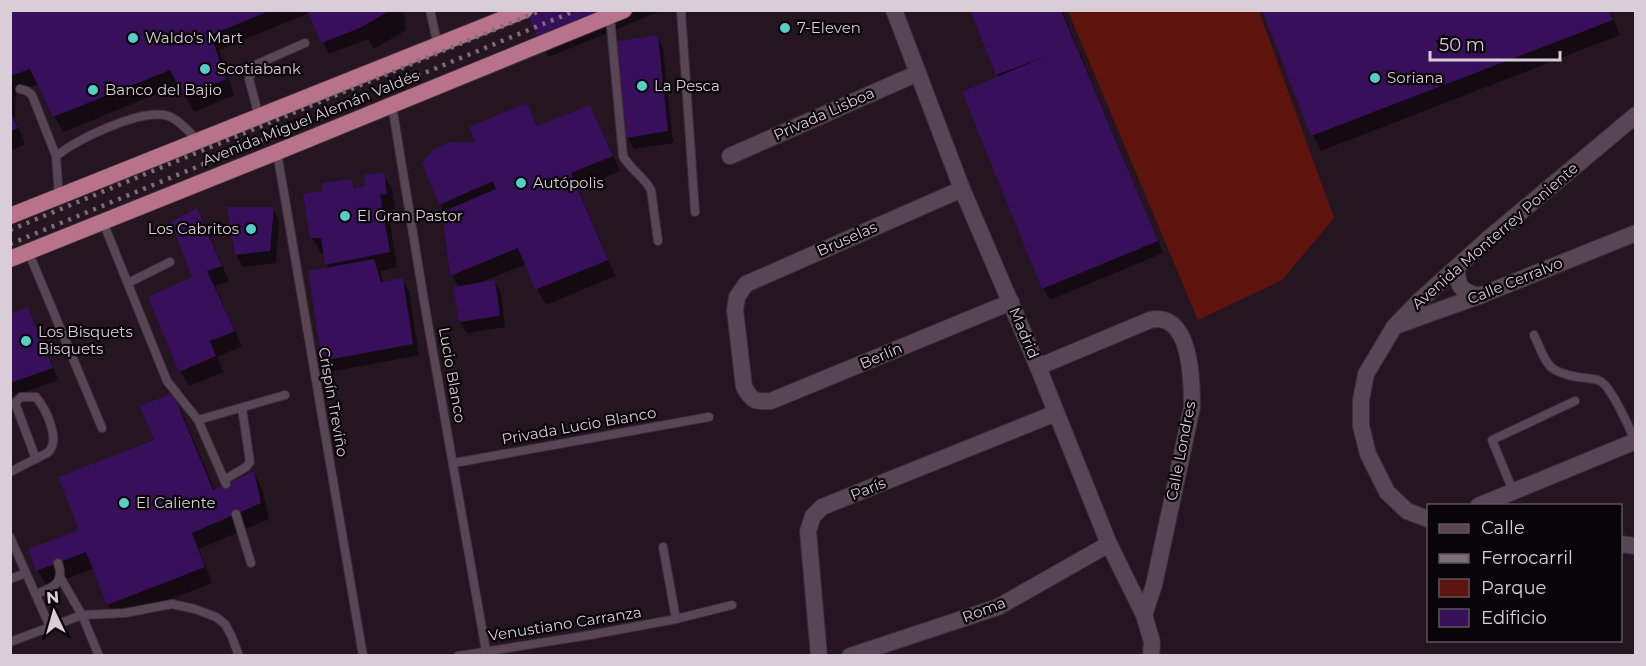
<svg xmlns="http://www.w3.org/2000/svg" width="1646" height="666" font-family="Montserrat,sans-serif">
<rect width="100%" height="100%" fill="#241521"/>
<polygon fill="#5e140d" points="1068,11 1259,11 1334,218 1282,280 1198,320"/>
<g fill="#0007">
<polygon points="10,10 404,10 406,30 374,49 368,39 329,54 309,13 219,50 234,95 194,112 179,85 63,132 38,84 16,92 15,119 25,144 10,151"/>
<polygon points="528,10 663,10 549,57 543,46"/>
<polygon points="972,10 1062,10 1163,253 1050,300 1043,288 999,78"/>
<polygon points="1263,10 1610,10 1620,35 1321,151 1313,135"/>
<polygon points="657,36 663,48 673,143 634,149 628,138 618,42"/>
<polygon points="526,104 538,127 590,107 598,122 620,171 578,188 615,276 546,305 537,289 526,264 479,283 495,282 501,293 505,327 467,333 460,322 455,288 459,287 452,276 443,212 445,212 440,204 477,143"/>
<polygon points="383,174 392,189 395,209 388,210 397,267 380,271 383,283 402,280 409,291 419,355 330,372 323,360 329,269 326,265 324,253 321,253 312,238 324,192 351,181 356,189 366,187"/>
<polygon points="228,209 273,209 279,220 276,263 243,267 236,255"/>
<polygon points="197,210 205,225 229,281 215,286 242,346 217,357 223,372 189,386 180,371 194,278"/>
<polygon points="28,309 34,320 58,380 10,397 10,315"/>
<polygon points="172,395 181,410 215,491 254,473 262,488 269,519 199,549 212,583 117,620 108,605 94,568 47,586 38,571 30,550 81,530 156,441"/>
</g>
<g fill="#370f5a">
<polygon points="10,10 269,10 269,11 211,35 226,79 184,97 170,70 53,117 30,69 10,76"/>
<polygon points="307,10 391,10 360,28 321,43"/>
<polygon points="526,10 628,10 541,46"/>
<polygon points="970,10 1061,10 1158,241 1042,289 962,92 1046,56 996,75"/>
<polygon points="1262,10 1609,10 1613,20 1311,136"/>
<polygon points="658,35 668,131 626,138 617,41"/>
<polygon points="527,103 537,126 590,105 613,156 571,173 608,260 535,290 518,248 450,276 442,212 496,189 493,181 439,205 422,163 431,151 442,145 452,142 475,142 469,127"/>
<polygon points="10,111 18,128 10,132"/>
<polygon points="384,172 387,194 380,195 390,252 325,265 321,238 310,238 303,193 323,191 322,183 352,179 354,188 365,186 364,175"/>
<polygon points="227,207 274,207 270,251 235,255"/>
<polygon points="197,208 222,266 207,271 235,331 210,341 216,356 179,372 148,297 192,277 171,222"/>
<polygon points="374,259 381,282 403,278 413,344 322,361 308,271"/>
<polygon points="495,280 500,316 459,322 453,287"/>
<polygon points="28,307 53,368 10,383 10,314"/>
<polygon points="173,393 213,490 254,471 261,503 192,533 205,567 107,605 86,552 36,571 28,549 79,530 58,477 154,440 140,406"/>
</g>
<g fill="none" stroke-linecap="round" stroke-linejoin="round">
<defs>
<g id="service">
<polyline points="430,10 438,46"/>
<polyline points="681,10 695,212"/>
<path d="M 610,17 L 623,156 C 630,169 644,177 651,190 L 658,241"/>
<polyline points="20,89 27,91 32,95 56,156"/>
<polyline points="392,105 424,301 486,651"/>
<polyline points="259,117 249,79 255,65 305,43"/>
<polyline points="277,152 363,656"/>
<path d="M 59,197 L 56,156 C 78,139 137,110 165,115 C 178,118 189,132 198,141"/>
<polyline points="103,222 167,381 198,420 226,484"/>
<polyline points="28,251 102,428"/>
<polyline points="128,283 170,262"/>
<path d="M 1534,335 C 1547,363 1545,371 1577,377 C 1584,378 1594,378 1600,381 C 1611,386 1630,429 1635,441"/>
<polyline points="198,420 285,395"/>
<polyline points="454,463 709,417"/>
<path d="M 10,472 L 47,453 C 62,442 46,409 36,397 L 21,397 L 15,403 L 36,459"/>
<polyline points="224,480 246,467 250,462 242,408"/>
<polyline points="1513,491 1492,440 1575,401"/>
<polyline points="236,514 251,563"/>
<polyline points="10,537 50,627"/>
<polyline points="663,547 676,619"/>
<polyline points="60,577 82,615 99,656"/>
<polyline points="10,579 26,573"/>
<path d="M 36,594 C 53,588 65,583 58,563"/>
<polyline points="10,642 82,615 125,613 172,604 195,609 216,617 225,624 232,637 239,656"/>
<polyline points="458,656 590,635 676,619 732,605"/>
</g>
<g id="minor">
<polyline points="894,10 962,189 1038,367 1109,544 1144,615 1152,642 1151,656"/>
<polyline points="730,156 918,73"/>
<path d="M 962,189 L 746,284 L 737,297 L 735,310 L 744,387 C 752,401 755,402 771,401 L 1011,302"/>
<path d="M 1457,267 C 1457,286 1460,291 1479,296"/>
<polyline points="1398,325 1479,296 1636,233"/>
<path d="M 1038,367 L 1150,320 C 1154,319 1159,318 1164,320 C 1191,328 1192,383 1192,407 L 1154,585 L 1144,615"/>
<polyline points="1478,506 1636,441"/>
<polyline points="1428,519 1407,511 1387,492 1368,454 1361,426 1361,400 1366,374 1394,327 1418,302 1487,240 1636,115"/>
<polyline points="1620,544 1636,546"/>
<polyline points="819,656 808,531 813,516 822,507 1056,413"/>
<polyline points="850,656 998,607 1109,544"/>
</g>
<g id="trunk">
<polyline points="10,216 525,10"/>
<polyline points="10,259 277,152 624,10"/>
</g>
</defs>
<use href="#service" stroke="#392f38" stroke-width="10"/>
<use href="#minor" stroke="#392f38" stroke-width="18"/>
<use href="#trunk" stroke="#392f38" stroke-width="18"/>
<use href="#service" stroke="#584655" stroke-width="8"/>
<use href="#minor" stroke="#584655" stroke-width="16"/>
<use href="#trunk" stroke="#b87289" stroke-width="16"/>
<g stroke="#7b6e79" stroke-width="4.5" stroke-dasharray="3 6" stroke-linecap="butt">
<polyline points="10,230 542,10"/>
<polyline points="10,244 577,10"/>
</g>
</g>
<g fill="#55cec5" stroke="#090408" stroke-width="2">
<circle cx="785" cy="28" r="6"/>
<circle cx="133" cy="38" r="6"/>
<circle cx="205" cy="69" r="6"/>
<circle cx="1375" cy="78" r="6"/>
<circle cx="642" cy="86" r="6"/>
<circle cx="93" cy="90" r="6"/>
<circle cx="521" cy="183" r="6"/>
<circle cx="345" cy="216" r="6"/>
<circle cx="251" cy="229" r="6"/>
<circle cx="26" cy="341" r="6"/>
<circle cx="124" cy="503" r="6"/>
</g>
<g text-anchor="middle" stroke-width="4.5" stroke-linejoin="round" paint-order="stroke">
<g font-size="15" fill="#d9ced7" stroke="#090408" text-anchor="start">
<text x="797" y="33">7-Eleven</text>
<text x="145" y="43">Waldo's Mart</text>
<text x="217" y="74">Scotiabank</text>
<text x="1387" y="83">Soriana</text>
<text x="654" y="91">La Pesca</text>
<text x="105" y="95">Banco del Bajio</text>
<text x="533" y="188">Autópolis</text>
<text x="357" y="221">El Gran Pastor</text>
<text x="239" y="234" text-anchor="end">Los Cabritos</text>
<text x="38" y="337">Los Bisquets<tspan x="38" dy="17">Bisquets</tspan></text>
<text x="136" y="508">El Caliente</text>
</g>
<g font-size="15" fill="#d9ced7" stroke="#090408">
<text transform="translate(824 114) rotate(-24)" y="5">Privada Lisboa</text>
<text transform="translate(311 118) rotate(-22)" y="5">Avenida Miguel Alemán Valdés</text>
<text transform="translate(1495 236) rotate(-41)" y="5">Avenida Monterrey Poniente</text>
<text transform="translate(847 239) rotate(-24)" y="5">Bruselas</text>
<text transform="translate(1515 281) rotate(-22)" y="5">Calle Cerralvo</text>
<text transform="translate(1024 333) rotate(67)" y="5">Madrid</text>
<text transform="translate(881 356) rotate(-23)" y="5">Berlín</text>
<text transform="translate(452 375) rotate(80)" y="5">Lucio Blanco</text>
<text transform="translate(333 402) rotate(80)" y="5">Crispín Treviño</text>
<text transform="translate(579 426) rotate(-10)" y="5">Privada Lucio Blanco</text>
<text transform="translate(1181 451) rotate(-79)" y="5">Calle Londres</text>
<text transform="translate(868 489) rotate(-22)" y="5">París</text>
<text transform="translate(984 610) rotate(-21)" y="5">Roma</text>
<text transform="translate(565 624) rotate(-9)" y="5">Venustiano Carranza</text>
</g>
</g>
<rect width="1646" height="666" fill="none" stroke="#d9ced7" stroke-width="24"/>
<rect x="1427" y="504" width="195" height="138" fill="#090408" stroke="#5c555b" stroke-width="1.5"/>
<rect x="1439" y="524" width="30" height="9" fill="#584655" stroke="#5c555b" stroke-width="1.5"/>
<text x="1481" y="534" font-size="18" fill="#d9ced7">Calle</text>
<rect x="1439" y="554" width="30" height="9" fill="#7b6e79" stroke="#5c555b" stroke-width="1.5"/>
<text x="1481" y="564" font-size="18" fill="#d9ced7">Ferrocarril</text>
<rect x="1439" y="579" width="30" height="18" fill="#5e140d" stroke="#5c555b" stroke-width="1.5"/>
<text x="1481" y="594" font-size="18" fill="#d9ced7">Parque</text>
<rect x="1439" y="609" width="30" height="18" fill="#370f5a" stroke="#5c555b" stroke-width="1.5"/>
<text x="1481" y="624" font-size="18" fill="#d9ced7">Edificio</text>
<g transform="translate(54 612) rotate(355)" stroke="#090408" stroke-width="4.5" paint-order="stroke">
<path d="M0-4.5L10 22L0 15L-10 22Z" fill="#d9ced7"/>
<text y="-9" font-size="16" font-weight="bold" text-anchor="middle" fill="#d9ced7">N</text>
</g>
<path d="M1430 51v9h130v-9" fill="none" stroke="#d9ced7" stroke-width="3"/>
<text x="1439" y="51" font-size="18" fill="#d9ced7" stroke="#090408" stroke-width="4.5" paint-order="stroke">50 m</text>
</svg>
